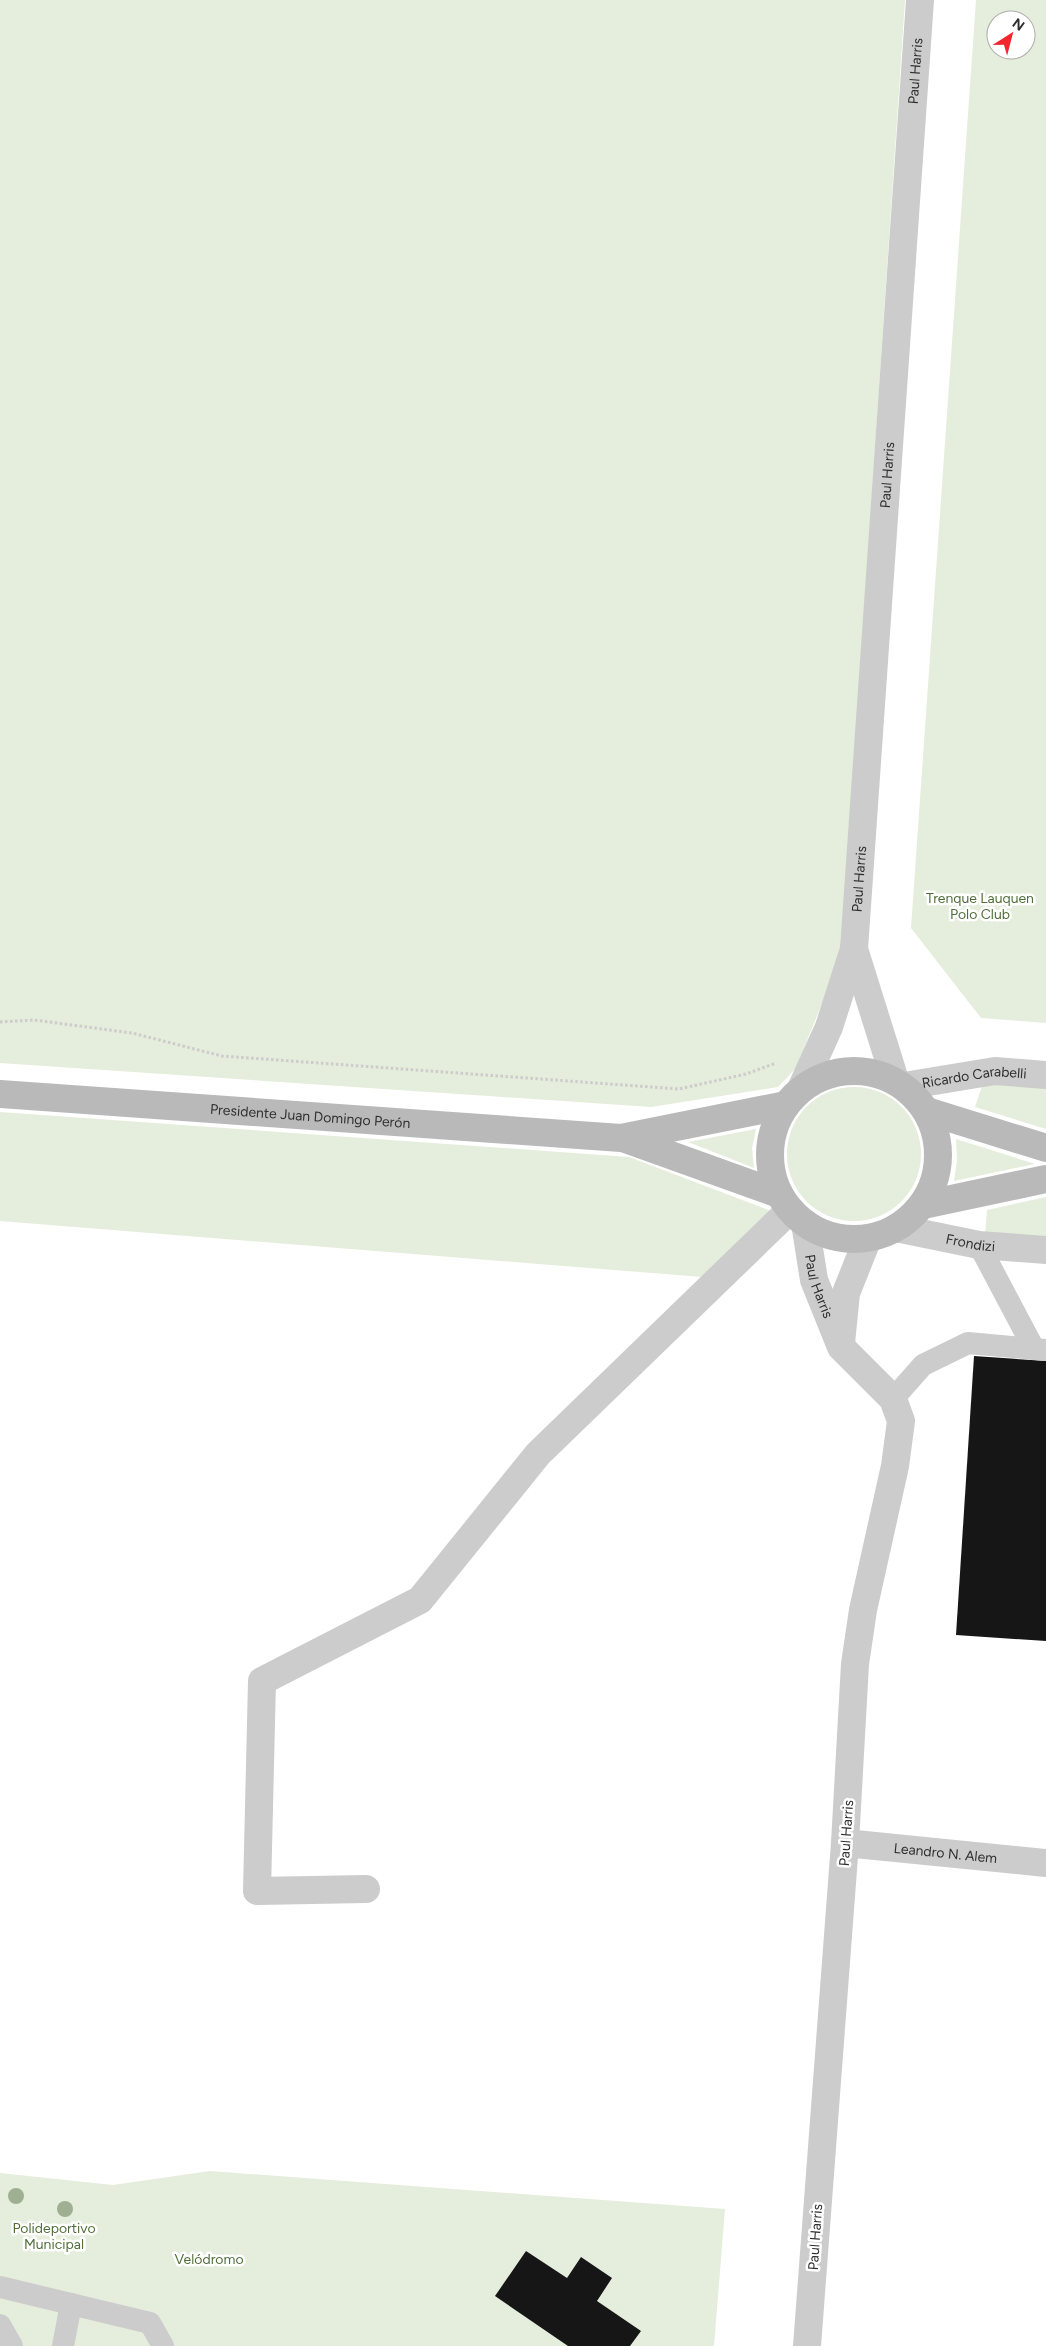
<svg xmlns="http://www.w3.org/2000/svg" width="1046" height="2346" font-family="Figtree,sans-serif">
<rect width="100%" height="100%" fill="#fff"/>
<g fill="#e5eddc" fill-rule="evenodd">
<polygon points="0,0 905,0 841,956 796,1068 778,1087 651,1107 0,1063"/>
<path d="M 976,0 L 1046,0 L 1046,1023 L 981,1018 L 911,928 ZM 996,20 L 1026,20 L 1026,50 L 996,50 Z"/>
<polygon points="983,1083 1046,1086 1046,1129 975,1107"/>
<circle cx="854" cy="1154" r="67"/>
<polygon points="0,1112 629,1157 771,1211 702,1277 0,1221"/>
<polygon points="756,1129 752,1148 754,1168 688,1142"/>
<polygon points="956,1139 1035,1164 954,1181 957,1160"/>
<polygon points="1046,1197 1046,1240 985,1235 987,1210"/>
<polygon points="210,2171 725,2209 714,2346 0,2346 0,2173 113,2185"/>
</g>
<g fill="#161616">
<polygon points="974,1356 1046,1361 1046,1641 956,1635"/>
<polygon points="526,2251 567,2278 581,2257 612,2278 597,2301 641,2331 630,2346 568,2346 495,2296"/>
</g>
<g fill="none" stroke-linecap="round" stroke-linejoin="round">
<polyline stroke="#ccc" stroke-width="3" stroke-dasharray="2.5 2.5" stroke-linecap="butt" points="0,1022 34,1020 132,1033 222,1056 679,1089 746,1074 776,1063"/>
<g stroke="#ccc" stroke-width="22">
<polyline points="979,1245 1034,1349"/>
<polyline points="893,1399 923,1365 968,1343 1046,1350"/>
<polyline points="0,2287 150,2323 163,2346"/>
<polyline points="0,2325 12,2346"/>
<polyline points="63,2346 71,2304"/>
</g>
<g stroke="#ccc" stroke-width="28">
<polyline points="854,949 895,1080"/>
<path id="s1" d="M 904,1086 L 995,1071 L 1046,1075"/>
<path id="s2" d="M 801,1089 L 829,1027 L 854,949 L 920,0"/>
<path id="s3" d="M 805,1223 L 814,1280 L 841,1347 L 893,1399 L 901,1421 L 895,1466 L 863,1610 L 855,1664 L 845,1843 L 807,2346"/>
<path id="s4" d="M 896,1228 L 979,1245 L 1046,1250"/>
<polyline points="841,1343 846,1293 868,1238"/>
<path id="s5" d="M 845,1843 L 1046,1863"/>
<polyline points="366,1889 257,1891 262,1681 420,1600 538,1454 790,1210"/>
</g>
<g stroke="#b9b9b9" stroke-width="28">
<circle cx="854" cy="1155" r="84"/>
<path id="s6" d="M 0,1094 L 621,1138 L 786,1105"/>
<polyline points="927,1111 1046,1148"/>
<polyline points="623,1138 779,1194"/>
<polyline points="923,1205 1046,1179"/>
</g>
</g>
<g fill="#9faf92">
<circle cx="16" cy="2196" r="8"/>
<circle cx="65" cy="2209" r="8"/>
</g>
<g text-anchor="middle" stroke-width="5" stroke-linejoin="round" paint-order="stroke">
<g font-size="14" fill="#2f2f2f" stroke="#fff">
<text dy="5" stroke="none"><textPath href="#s2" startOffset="1030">Paul Harris</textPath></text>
<text dy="5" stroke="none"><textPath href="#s2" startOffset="625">Paul Harris</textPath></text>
<text dy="5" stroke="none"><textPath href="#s2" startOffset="220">Paul Harris</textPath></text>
<text dy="5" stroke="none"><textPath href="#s1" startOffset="71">Ricardo Carabelli</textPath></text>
<text dy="5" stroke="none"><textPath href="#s6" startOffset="311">Presidente Juan Domingo Perón</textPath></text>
<text dy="5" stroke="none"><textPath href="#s4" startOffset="76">Frondizi</textPath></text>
<text dy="5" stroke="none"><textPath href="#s3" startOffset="65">Paul Harris</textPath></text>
<text transform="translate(846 1833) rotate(-86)" y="5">Paul Harris</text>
<text dy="5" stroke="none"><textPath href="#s5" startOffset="101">Leandro N. Alem</textPath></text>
<text transform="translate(815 2237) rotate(-86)" y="5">Paul Harris</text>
</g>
<g font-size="14" fill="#506e39" stroke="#fff">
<text x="980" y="903">Trenque Lauquen<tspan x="980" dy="16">Polo Club</tspan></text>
<text x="54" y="2233">Polideportivo<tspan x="54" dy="16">Municipal</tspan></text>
<text x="209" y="2264">Velódromo</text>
</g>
</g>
<g transform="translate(1011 35) rotate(36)"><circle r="24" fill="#ffffff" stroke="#acacac"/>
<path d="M0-4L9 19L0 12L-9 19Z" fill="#f1262f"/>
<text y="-8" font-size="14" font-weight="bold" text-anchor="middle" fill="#2f2f2f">N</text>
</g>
</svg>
